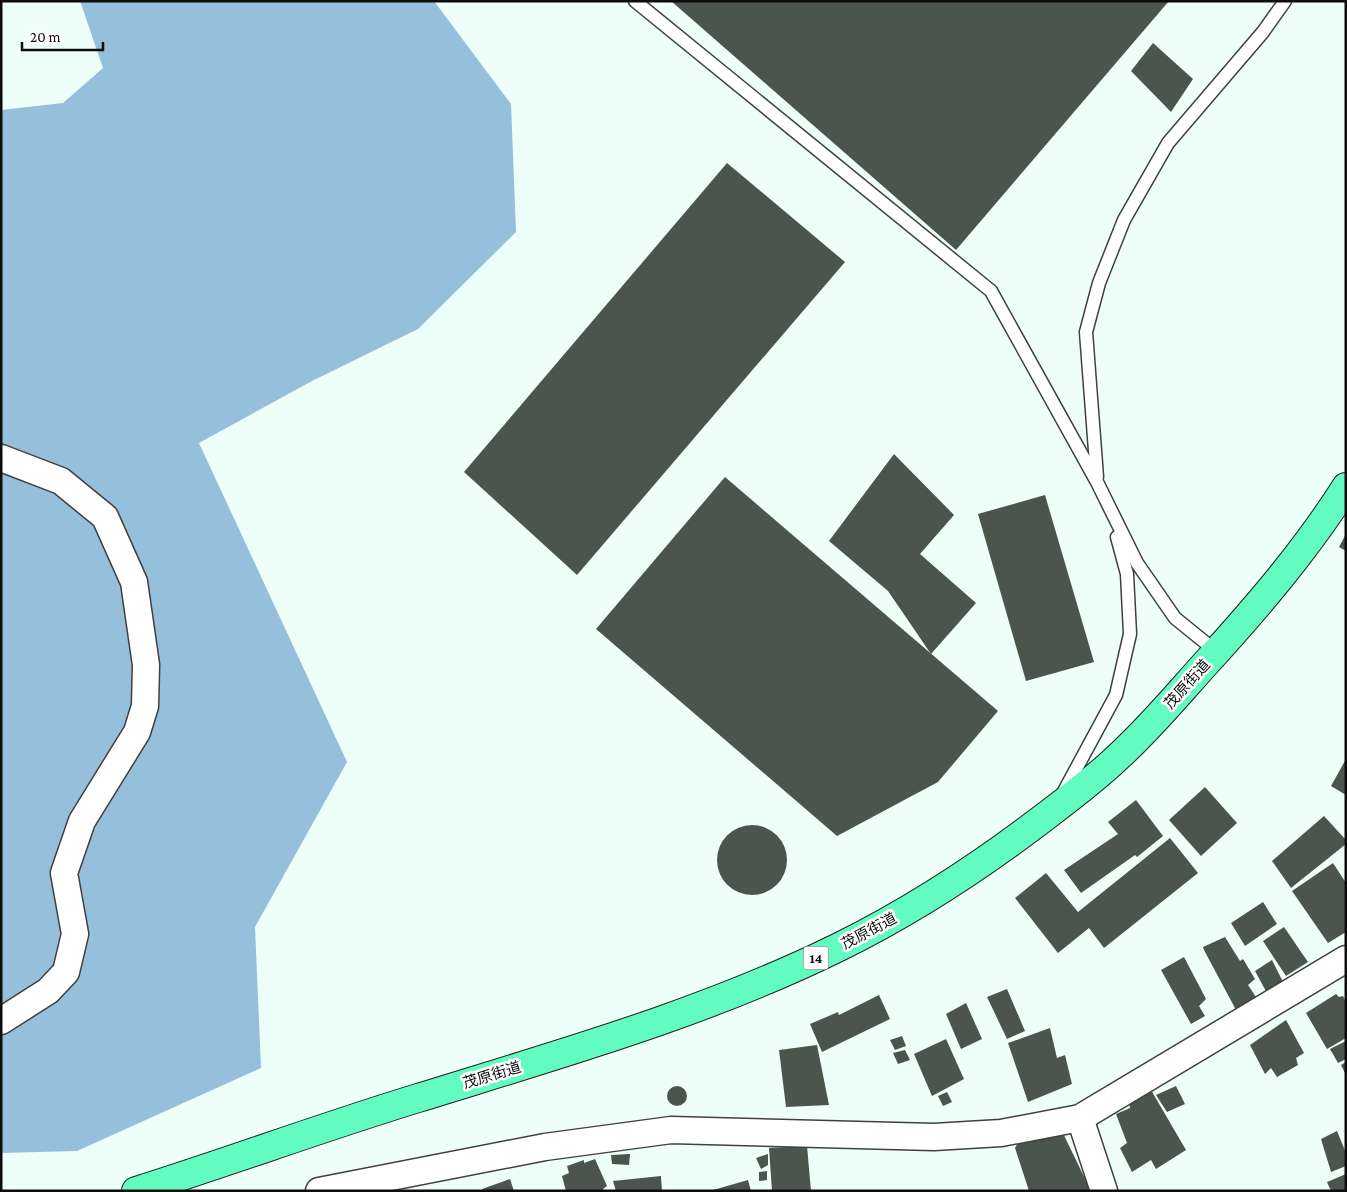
<svg xmlns="http://www.w3.org/2000/svg" width="1347" height="1192" font-family="'Crimson Pro','Noto Sans JP',serif">
<rect width="100%" height="100%" fill="#eefff9"/>
<polygon fill="#96bfdb" points="80,1 434,1 511,104 516,232 418,329 312,381 199,443 347,762 255,927 261,1068 77,1151 1,1153 1,110 63,103 103,68"/>
<g fill="#4a564d">
<polygon points="671,1 1169,1 956,250"/>
<polygon points="1153,43 1193,79 1171,112 1131,71"/>
<polygon points="727,163 845,262 577,575 464,472"/>
<polygon points="894,454 954,515 920,554 976,603 931,654 888,591 829,541"/>
<polygon points="725,477 998,711 938,782 837,836 596,629"/>
<polygon points="1045,495 1094,662 1026,681 978,514"/>
<polygon points="1346,534 1346,551 1339,547"/>
<polygon points="1346,759 1346,795 1331,786"/>
<polygon points="1205,787 1237,823 1201,856 1169,820"/>
<polygon points="1136,800 1163,836 1137,857 1135,855 1081,893 1064,870 1118,834 1108,822"/>
<polygon points="1324,816 1346,840 1346,844 1291,888 1272,861"/>
<circle cx="752" cy="860" r="35"/>
<polygon points="1170,838 1198,873 1104,948 1089,928 1058,953 1015,898 1046,873 1078,912"/>
<polygon points="1333,863 1346,883 1346,932 1328,943 1292,891"/>
<polygon points="1263,902 1277,924 1245,946 1231,923"/>
<polygon points="1284,927 1308,962 1286,976 1263,941"/>
<polygon points="1225,937 1240,961 1243,959 1255,979 1248,985 1256,997 1236,1010 1204,950 1203,947"/>
<polygon points="1184,957 1206,999 1199,1006 1205,1016 1191,1024 1161,970"/>
<polygon points="1272,960 1284,984 1268,995 1255,971"/>
<polygon points="1007,989 1025,1031 1007,1039 987,997"/>
<polygon points="1336,994 1339,997 1343,996 1346,1002 1346,1038 1327,1049 1306,1013"/>
<polygon points="879,995 890,1019 822,1052 810,1024 838,1012 839,1015"/>
<polygon points="966,1003 982,1039 961,1049 946,1014"/>
<polygon points="1286,1020 1304,1053 1296,1058 1298,1065 1277,1077 1271,1068 1265,1074 1250,1045"/>
<polygon points="1050,1028 1057,1058 1065,1055 1072,1084 1028,1102 1008,1043"/>
<polygon points="902,1036 906,1046 895,1050 890,1040"/>
<polygon points="946,1039 964,1079 932,1096 914,1054"/>
<polygon points="1346,1041 1346,1059 1338,1063 1330,1049"/>
<polygon points="817,1045 829,1105 786,1107 779,1050"/>
<polygon points="905,1050 910,1060 898,1064 893,1053"/>
<polygon points="1346,1062 1346,1075 1341,1065"/>
<circle cx="677" cy="1096" r="10"/>
<polygon points="1176,1086 1185,1104 1167,1112 1156,1095"/>
<polygon points="1151,1090 1186,1150 1156,1169 1151,1160 1132,1172 1120,1148 1127,1143 1116,1114 1130,1108 1129,1101"/>
<polygon points="947,1092 952,1102 943,1106 938,1096"/>
<polygon points="1059,1125 1091,1191 1029,1191 1015,1148 1022,1135"/>
<polygon points="1337,1131 1346,1153 1346,1166 1331,1172 1321,1139"/>
<polygon points="807,1146 811,1191 772,1191 769,1148"/>
<polygon points="630,1154 629,1165 612,1164 611,1155"/>
<polygon points="768,1154 768,1165 761,1169 756,1158"/>
<polygon points="595,1159 607,1186 603,1189 603,1191 566,1191 562,1176 569,1173 567,1166 584,1160 584,1163"/>
<polygon points="767,1171 767,1180 759,1181 759,1172"/>
<polygon points="1346,1174 1346,1191 1331,1191 1327,1182"/>
<polygon points="661,1176 662,1191 616,1191 613,1181"/>
<polygon points="510,1179 514,1191 483,1191 482,1189"/>
<polygon points="748,1180 751,1191 713,1191 713,1190"/>
</g>
<g fill="none" stroke-linecap="round" stroke-linejoin="round">
<defs>
<g id="lane">
<polyline points="635,1 991,291 1097,482 1137,563 1175,618 1217,652"/>
<polyline points="1097,477 1086,332 1099,283 1124,220 1168,143 1263,32 1285,1"/>
<polyline points="1062,795 1116,695 1130,634 1127,574 1117,537"/>
</g>
<g id="street">
<polyline points="1,458 61,481 105,517 134,582 146,665 145,706 137,732 82,821 64,873 75,934 66,972 48,991 1,1021"/>
<polyline points="1080,1118 1104,1191"/>
<polyline points="319,1191 545,1147 671,1130 934,1137 1001,1133 1080,1118 1346,959"/>
</g>
<path id="primary" d="M 136,1191 C 231,1161 323,1127 418,1098 C 560,1054 705,1013 839,947 C 908,913 973,871 1034,825 C 1063,803 1092,782 1118,757 C 1150,728 1178,694 1207,662 C 1257,607 1306,550 1346,487"/>
</defs>
<use href="#lane" stroke="#404040" stroke-width="15"/>
<use href="#street" stroke="#404040" stroke-width="29"/>
<use href="#primary" stroke="#1e1e1e" stroke-width="30"/>
<use href="#lane" stroke="#fff" stroke-width="12"/>
<use href="#street" stroke="#fff" stroke-width="26"/>
<use href="#primary" stroke="#62fbc0" stroke-width="28"/>
</g>
<g text-anchor="middle" stroke-width="5" stroke-linejoin="round" paint-order="stroke">
<rect fill="#fff" stroke="#565656" stroke-width="1" x="803.5" y="946.5" width="25" height="23" rx="4"/>
<g font-size="14" font-weight="bold" fill="#0d0d0d">
<text x="816" y="963">14</text>
</g>
<g font-size="15" fill="#0d0d0d" stroke="#fff">
<text transform="translate(1187 684) rotate(-48)" y="5">茂原街道</text>
<text transform="translate(869 931) rotate(-28)" y="5">茂原街道</text>
<text transform="translate(492 1075) rotate(-17)" y="5">茂原街道</text>
</g>
</g>
<rect width="1347" height="1192" fill="none" stroke="#0d0d0d" stroke-width="5"/>
<path d="M22 42v8h81v-8" fill="none" stroke="#0d0d0d" stroke-width="2.5"/>
<text x="30" y="42" font-size="15" fill="#0d0d0d" stroke="#ffffff" stroke-width="4" paint-order="stroke">20 m</text>
</svg>
